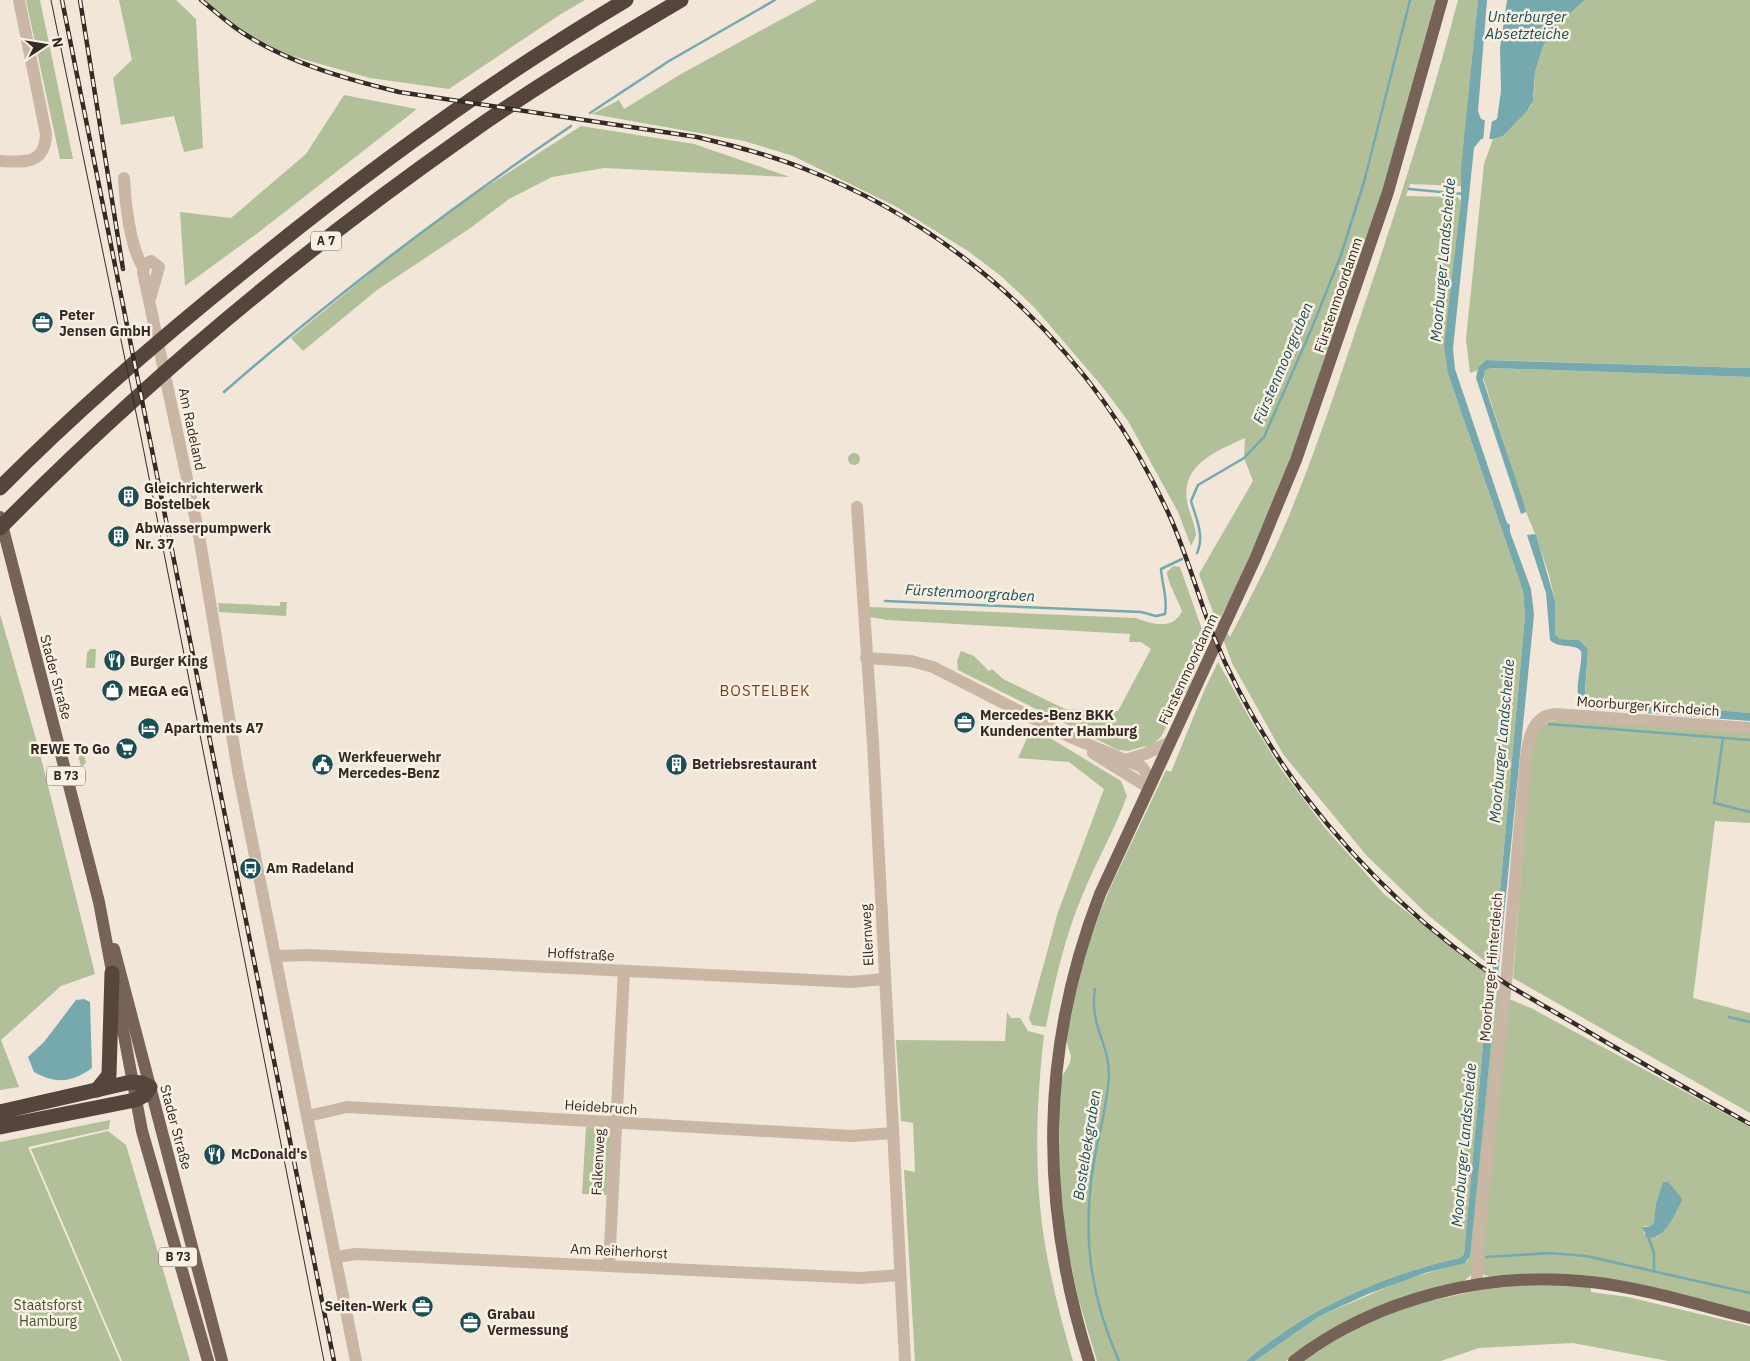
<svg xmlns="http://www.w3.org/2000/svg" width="1750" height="1361" font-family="'IBM Plex Sans',sans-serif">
<rect width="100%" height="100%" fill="#f1e6d8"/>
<g fill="#b1c098" fill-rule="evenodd">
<polygon points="26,0 40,0 73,159 60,159"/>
<polygon points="119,0 176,0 196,19 203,148 184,152 174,116 121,125 113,78 132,60"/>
<polygon points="204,0 585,0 561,14 449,89 370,78 285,54 244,32"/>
<path d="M 817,0 L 1436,0 L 1379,205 L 1282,482 L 1232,596 L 1219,620 L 1230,637 C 1250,598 1271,559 1288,518 C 1318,446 1342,371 1367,297 C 1400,199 1432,100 1458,0 L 1478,0 L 1461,186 L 1410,184 L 1406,196 L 1457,197 L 1461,201 L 1448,374 L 1523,591 L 1525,616 L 1493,968 L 1428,915 L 1366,855 L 1283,754 L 1232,663 L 1199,574 L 1253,481 L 1244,458 L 1245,438 C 1217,451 1181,464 1187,501 C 1189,513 1195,523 1196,535 L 1191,546 L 1178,512 L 1128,421 L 1101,385 L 1034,307 L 1001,276 L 968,251 L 895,206 L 793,156 L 744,141 L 592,114 L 619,100 L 624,109 L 681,74 Z"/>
<polygon points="1585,0 1750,0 1750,368 1491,360 1486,360 1476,371 1470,373 1466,339 1484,164 1493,139 1503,136 1531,106 1534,95 1535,72 1543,46 1558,24"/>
<polygon points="344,95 417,109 259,232 185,286 180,212 231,218 306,154"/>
<polygon points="581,126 694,144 790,177 604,168 552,177 509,199 469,229 377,290 303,351 291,338 402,247 475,194"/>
<polygon points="1492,368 1750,377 1750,713 1590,700 1585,696 1588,649 1579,640 1560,639 1555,634 1555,601 1549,575 1536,536 1526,512 1483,377 1485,370"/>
<circle cx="854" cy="459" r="6"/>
<path d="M 1173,566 L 1180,567 L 1205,638 L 1203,652 L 1188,689 L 1179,701 L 1161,737 L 1147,749 L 1146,746 L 1128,751 L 1118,750 L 958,670 L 957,661 L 961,651 L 974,656 L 989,671 L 992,669 L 1003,679 L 1065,709 L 1118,711 L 1151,649 L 1141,642 L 1129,642 L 1130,634 L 887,620 L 870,617 L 870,607 L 1136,618 C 1151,624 1173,631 1182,611 C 1178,600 1167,581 1167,572 Z"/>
<polygon points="280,602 287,602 286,616 219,612 218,603 280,606"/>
<polygon points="0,614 38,746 95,974 61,986 1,1040 19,1087 0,1090"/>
<polygon points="90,649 96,649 95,668 86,668 87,653"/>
<path d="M 1218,662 L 1250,719 L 1281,769 L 1325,828 L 1384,894 L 1491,977 L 1486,1012 L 1464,1254 L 1460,1258 C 1383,1275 1306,1309 1246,1361 L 1097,1361 L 1078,1298 L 1065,1233 L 1060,1188 L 1059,1082 L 1070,1063 L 1071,1056 L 1066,1040 L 1066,1027 L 1087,945 L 1110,888 L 1166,770 L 1171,772 L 1204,691 Z"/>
<path d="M 1568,719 L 1750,733 L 1750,823 L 1715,821 L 1693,998 L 1750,1013 L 1750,1113 L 1513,978 L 1532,738 C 1545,722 1547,720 1568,719 Z"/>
<path d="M 1032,727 L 1121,781 L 1127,796 C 1114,832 1094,865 1080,901 C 1064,941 1054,984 1046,1027 L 1032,1025 L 1029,1018 L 1058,912 L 1104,789 L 1069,762 L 1018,758 Z"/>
<polygon points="75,741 81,743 86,763 81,767"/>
<polygon points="1498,981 1502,984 1471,1275 1464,1281 1416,1294 1297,1352 1286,1361 1255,1361 1320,1316 1404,1280 1468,1261"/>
<path d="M 1509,999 L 1531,1008 L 1750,1127 L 1750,1312 L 1600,1278 L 1541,1273 L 1490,1277 L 1484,1275 L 1481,1270 ZM 1661,1190 L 1676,1192 L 1681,1197 C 1676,1213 1670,1226 1657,1237 L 1644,1234 L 1643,1226 L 1649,1227 L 1654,1223 Z"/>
<path d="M 1007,1012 L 1011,1018 L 1020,1018 L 1028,1031 L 1044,1035 C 1037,1097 1034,1161 1042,1224 C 1048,1270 1060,1316 1073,1361 L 915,1361 L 904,1170 L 915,1172 L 913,1123 L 901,1121 L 896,1040 L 1005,1041 Z"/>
<polygon points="110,1120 109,1129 28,1147 120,1361 0,1361 0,1142"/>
<polygon points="586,1127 607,1128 612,1133 609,1195 582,1194"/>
<polygon points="108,1131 126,1145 190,1361 122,1361 31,1149"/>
<polygon points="1560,1283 1591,1287 1591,1292 1628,1297 1750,1326 1750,1361 1668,1361 1573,1343 1479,1348 1441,1361 1302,1361 1360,1326 1416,1304 1503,1285"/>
</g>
<g fill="#76a9ae">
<path d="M 1478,0 L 1487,0 L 1478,111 L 1481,119 L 1491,122 L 1497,119 L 1501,91 L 1500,48 L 1507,0 L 1585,0 L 1558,24 L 1543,46 L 1535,72 L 1533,101 L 1527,111 L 1503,136 L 1493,139 L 1481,139 L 1474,148 L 1453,349 L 1455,369 L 1503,511 L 1507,523 L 1510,525 L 1510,532 L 1531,589 L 1534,615 L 1470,1256 L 1465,1263 L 1425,1273 L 1368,1294 L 1320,1316 L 1255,1361 L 1246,1361 C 1306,1309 1383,1275 1460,1258 L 1464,1254 L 1486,1012 L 1493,968 L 1525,616 L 1523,591 L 1448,374 L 1444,345 L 1461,201 L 1461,169 Z"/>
<polygon points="1486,360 1750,368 1750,377 1492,368 1485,370 1483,380 1523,501 1526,512 1521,514 1476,378 1478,368"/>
<path d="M 1534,534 L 1536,535 L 1555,601 L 1555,634 L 1560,639 L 1579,640 L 1588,649 L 1585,691 L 1587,699 L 1750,713 L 1750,721 L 1590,709 C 1567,703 1584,667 1581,651 C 1574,643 1559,649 1550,640 L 1546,593 L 1527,535 Z"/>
<path d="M 84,999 L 90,1002 L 92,1068 C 71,1083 56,1084 34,1072 L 28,1057 L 44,1042 L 76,1000 Z"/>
<path d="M 1663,1182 L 1668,1182 L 1681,1197 L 1682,1200 C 1675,1214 1665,1240 1647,1238 L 1642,1227 L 1649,1227 L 1654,1223 L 1656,1204 Z"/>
</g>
<polygon fill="#f1e6d8" points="1485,119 1492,120 1489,142 1483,142"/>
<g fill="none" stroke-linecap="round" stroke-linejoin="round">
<g stroke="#76a9ae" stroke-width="2.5">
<polyline points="590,113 669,61 775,0"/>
<polyline points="1409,189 1463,194"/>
<path d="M 224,392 C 334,296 450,208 571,126"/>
<path d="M 1197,553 C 1205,536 1196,518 1191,501 L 1198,485 L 1244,458 L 1264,437 L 1311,330 L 1341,255 L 1364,182 L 1410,0"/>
<path d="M 885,601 L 1141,612 L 1156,616 L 1165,614 C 1168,598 1162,585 1161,569 L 1182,559"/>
<polyline points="1549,724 1750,740"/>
<polyline points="1723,738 1714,803 1750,812"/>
<path d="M 1095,989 C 1089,1025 1109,1043 1109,1074 C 1108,1103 1099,1132 1094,1161 C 1082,1233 1089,1294 1119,1361"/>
<polyline points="1729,1017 1750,1022"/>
<polyline points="1649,1239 1654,1253 1654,1271"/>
<polyline points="1486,1257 1550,1253 1586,1256 1750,1293"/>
</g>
<g stroke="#c9b6a4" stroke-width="12">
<path d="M 0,161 C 24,162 45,165 46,134 L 19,0"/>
<path d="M 124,178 C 125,202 130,247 143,267"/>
<polyline points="150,299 159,267 151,261 145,264 143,272 199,535 238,771 356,1361"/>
<polyline points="857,507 873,743 905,1361"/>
<polyline points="866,658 911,661 933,667 1068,736 1142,767 1149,777 1149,788"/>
<polyline points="1093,753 1149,788"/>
<polyline points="1125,760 1145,754 1170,742"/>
<polyline points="276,956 309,955 851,982 884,979"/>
<polyline points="308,1116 347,1107 852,1136 893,1133"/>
<polyline points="336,1257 356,1254 860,1278 900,1275"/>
<polyline points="609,1266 624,971"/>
<path d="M 1477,1285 L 1477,1255 L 1506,983 L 1525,767 C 1527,747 1529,716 1555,714 L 1750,728"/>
</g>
<g stroke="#766256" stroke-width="12">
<polyline points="0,517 99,902 142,1131 208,1361"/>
<polyline points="114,949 222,1361"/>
<path d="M 1089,1361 C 1039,1203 1040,1049 1100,894 L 1255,559 L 1296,460 L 1388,192 L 1442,0"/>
<path d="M 1294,1361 C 1376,1298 1489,1270 1591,1282 C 1644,1288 1698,1305 1750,1318"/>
</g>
<g stroke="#55453c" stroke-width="15">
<path d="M 0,488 C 78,409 162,337 248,268 C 368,170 493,79 626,0"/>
<path d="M 0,528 C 142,384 299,253 464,137 C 534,87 608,43 681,0"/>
<polyline points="97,1090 109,1075 112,973"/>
<polyline points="0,1112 131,1082 142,1083 150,1087 145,1095 135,1100 0,1127"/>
</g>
<polyline stroke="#342b26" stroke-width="1" points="51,0 141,437 324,1361"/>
<defs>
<g id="rail">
<polyline points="62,0 334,1361"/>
<polyline points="80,0 123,269"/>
<path d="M 201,0 C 215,11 229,24 243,33 C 289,63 346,79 399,92 L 697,137 C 734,146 770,155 805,169 C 968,232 1100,360 1171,519 C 1187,556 1198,595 1212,632 C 1235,690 1268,746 1305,796 C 1361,869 1430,935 1508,985 C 1538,1003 1569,1020 1599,1038 C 1649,1067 1699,1096 1750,1124"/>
</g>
</defs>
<use href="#rail" stroke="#342b26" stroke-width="4.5"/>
<use href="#rail" stroke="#f9f0e4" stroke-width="2.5" stroke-dasharray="8" stroke-linecap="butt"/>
</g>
<defs>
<symbol id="office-disc" viewBox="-11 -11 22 22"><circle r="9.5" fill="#1b4f56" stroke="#f9f0e4"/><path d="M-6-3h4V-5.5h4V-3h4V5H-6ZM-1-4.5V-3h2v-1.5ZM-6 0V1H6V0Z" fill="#fff"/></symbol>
<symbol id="building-disc" viewBox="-11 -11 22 22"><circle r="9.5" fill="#1b4f56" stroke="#f9f0e4"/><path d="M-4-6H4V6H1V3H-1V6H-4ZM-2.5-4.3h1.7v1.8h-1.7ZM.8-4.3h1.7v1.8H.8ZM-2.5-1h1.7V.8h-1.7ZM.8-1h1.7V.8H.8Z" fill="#fff"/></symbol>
<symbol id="restaurant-disc" viewBox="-11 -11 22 22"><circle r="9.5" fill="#1b4f56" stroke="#f9f0e4"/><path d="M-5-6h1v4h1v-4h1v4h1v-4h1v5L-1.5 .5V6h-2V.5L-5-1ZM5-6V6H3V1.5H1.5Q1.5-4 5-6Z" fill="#fff"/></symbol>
<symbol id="shop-disc" viewBox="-11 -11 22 22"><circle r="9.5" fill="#1b4f56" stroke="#f9f0e4"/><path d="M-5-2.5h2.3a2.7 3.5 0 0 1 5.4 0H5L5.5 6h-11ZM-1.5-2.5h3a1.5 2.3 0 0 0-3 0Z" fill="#fff"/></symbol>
<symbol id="hotel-disc" viewBox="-11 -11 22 22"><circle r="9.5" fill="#1b4f56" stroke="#f9f0e4"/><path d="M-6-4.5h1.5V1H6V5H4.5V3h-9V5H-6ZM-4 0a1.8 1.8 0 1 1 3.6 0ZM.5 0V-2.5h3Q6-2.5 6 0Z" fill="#fff"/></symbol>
<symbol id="supermarket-disc" viewBox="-11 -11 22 22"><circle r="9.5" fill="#1b4f56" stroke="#f9f0e4"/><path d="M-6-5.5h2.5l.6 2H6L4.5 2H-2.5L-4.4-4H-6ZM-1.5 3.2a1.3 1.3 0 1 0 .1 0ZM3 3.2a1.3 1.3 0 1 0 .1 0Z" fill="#fff"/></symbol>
<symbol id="civic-disc" viewBox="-11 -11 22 22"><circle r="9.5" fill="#1b4f56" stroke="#f9f0e4"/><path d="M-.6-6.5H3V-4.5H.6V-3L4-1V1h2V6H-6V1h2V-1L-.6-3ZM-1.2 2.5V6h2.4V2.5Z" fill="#fff"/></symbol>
<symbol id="bus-disc" viewBox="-11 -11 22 22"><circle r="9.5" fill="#1b4f56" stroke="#f9f0e4"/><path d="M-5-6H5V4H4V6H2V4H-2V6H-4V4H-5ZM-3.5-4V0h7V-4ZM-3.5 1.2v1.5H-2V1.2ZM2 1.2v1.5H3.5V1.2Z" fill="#fff"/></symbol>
</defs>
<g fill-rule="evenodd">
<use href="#office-disc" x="30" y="310" width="25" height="25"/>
<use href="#building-disc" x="116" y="484" width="25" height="25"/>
<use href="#building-disc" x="106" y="524" width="25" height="25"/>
<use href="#restaurant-disc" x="102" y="648" width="25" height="25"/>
<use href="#shop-disc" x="100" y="678" width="25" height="25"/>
<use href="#office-disc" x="952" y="710" width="25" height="25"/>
<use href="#hotel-disc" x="136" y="716" width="25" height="25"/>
<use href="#supermarket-disc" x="114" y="736" width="25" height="25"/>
<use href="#building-disc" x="664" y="752" width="25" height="25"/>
<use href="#civic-disc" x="310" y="752" width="25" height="25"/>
<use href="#bus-disc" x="238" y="856" width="25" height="25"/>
<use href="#restaurant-disc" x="202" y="1142" width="25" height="25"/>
<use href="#office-disc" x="410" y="1294" width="25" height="25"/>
<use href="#office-disc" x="458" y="1310" width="25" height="25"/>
</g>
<g text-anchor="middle" stroke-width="5" stroke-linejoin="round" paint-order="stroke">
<g fill="#f9f0e4" stroke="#6f665f" stroke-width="1">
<rect x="311" y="231.5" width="30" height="19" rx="4"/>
<rect x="47" y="766.5" width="38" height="19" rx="4"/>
<rect x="159" y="1247.5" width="38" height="19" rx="4"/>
</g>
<g font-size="12" font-weight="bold" fill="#342b26">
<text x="326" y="245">A 7</text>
<text x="66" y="780">B 73</text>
<text x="178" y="1261">B 73</text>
</g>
<g font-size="14" fill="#342b26" stroke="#f9f0e4">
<text transform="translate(1338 295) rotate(-71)" y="5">Fürstenmoordamm</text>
<text transform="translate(192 429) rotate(78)" y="5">Am Radeland</text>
<text transform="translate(1188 669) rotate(-65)" y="5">Fürstenmoordamm</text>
<text transform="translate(56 677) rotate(75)" y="5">Stader Straße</text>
<text transform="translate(1648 706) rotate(4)" y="5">Moorburger Kirchdeich</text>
<text transform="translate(867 935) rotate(-93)" y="5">Ellernweg</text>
<text transform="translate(581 954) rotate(3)" y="5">Hoffstraße</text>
<text transform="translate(1491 967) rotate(-85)" y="5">Moorburger Hinterdeich</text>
<text transform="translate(601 1107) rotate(4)" y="5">Heidebruch</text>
<text transform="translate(176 1127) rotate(75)" y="5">Stader Straße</text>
<text transform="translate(598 1162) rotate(-87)" y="5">Falkenweg</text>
<text transform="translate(619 1251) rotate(3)" y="5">Am Reiherhorst</text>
</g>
<g font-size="14" font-weight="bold" fill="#342b26" stroke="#f9f0e4" text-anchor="start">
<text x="59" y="320">Peter<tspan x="59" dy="16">Jensen GmbH</tspan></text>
<text x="144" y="493">Gleichrichterwerk<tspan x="144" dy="16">Bostelbek</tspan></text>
<text x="135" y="533">Abwasserpumpwerk<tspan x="135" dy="16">Nr. 37</tspan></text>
<text x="130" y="666">Burger King</text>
<text x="128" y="696">MEGA eG</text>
<text x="980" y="720">Mercedes-Benz BKK<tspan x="980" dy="16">Kundencenter Hamburg</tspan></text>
<text x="164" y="733">Apartments A7</text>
<text x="110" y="754" text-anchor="end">REWE To Go</text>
<text x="338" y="762">Werkfeuerwehr<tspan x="338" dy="16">Mercedes-Benz</tspan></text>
<text x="692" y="769">Betriebsrestaurant</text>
<text x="266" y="873">Am Radeland</text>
<text x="231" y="1159">McDonald's</text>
<text x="407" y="1311" text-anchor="end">Seiten-Werk</text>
<text x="487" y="1319">Grabau<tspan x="487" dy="16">Vermessung</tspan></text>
</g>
<g font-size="14" fill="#425229" stroke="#f9f0e4">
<text x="48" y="1310">Staatsforst<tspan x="48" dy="16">Hamburg</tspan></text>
</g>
<g font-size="15" font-style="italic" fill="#1b4f56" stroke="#f9f0e4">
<text x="1527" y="22">Unterburger<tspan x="1527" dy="17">Absetzteiche</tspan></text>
<text transform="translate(1443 260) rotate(-85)" y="5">Moorburger Landscheide</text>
<text transform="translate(1283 363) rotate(-67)" y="5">Fürstenmoorgraben</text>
<text transform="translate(970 593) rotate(3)" y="5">Fürstenmoorgraben</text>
<text transform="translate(1502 741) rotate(-85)" y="5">Moorburger Landscheide</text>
<text transform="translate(1087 1145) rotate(-81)" y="5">Bostelbekgraben</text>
<text transform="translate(1464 1145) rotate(-85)" y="5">Moorburger Landscheide</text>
</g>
<g font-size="15" letter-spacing="1" fill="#843b1e" stroke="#f9f0e4">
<text x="765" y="696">BOSTELBEK</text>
</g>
</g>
<g transform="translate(45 45) rotate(78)" stroke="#f9f0e4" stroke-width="4" paint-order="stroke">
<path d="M0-4L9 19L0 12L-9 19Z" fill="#342b26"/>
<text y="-8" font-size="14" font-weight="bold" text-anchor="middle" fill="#342b26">N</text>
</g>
</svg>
